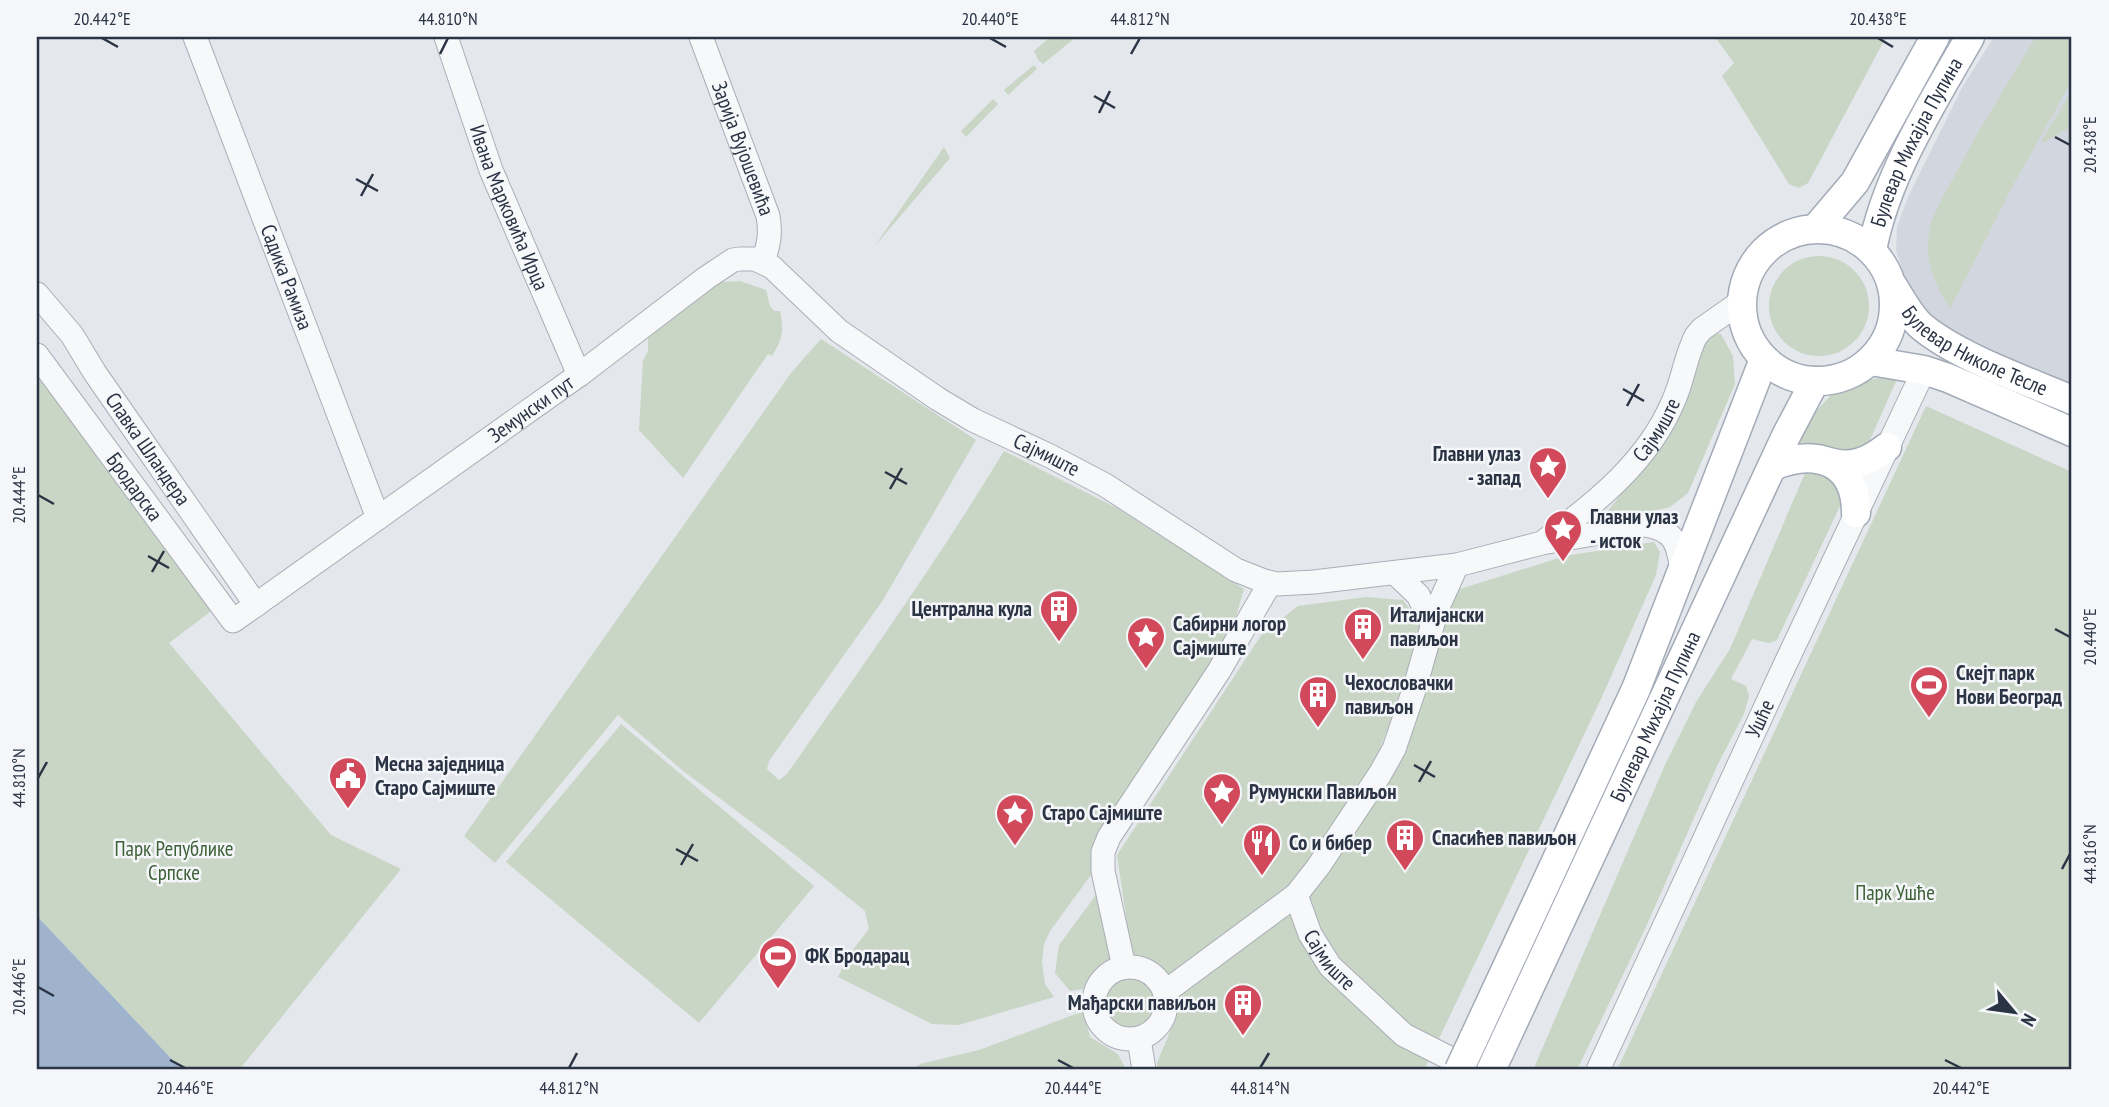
<svg xmlns="http://www.w3.org/2000/svg" width="2109" height="1107" font-family="'PT Sans Narrow',sans-serif">
<rect width="100%" height="100%" fill="#e4e7ec"/>
<polygon fill="#d2d6de" points="1994,37 2072,37 2072,387 1927,319 1908,288 1896,250 1897,227 1909,195 1963,86"/>
<g fill="#c9d6c5">
<polygon points="1050,37 1076,37 1043,64 1038,60 1034,51"/>
<polygon points="1715,37 1886,37 1808,183 1799,188 1789,184 1722,76 1734,63"/>
<path d="M 2036,37 L 2072,37 L 2072,80 L 2016,180 L 1950,309 C 1935,286 1924,261 1929,233 C 1933,212 1945,193 1955,175 C 1980,127 2008,82 2036,37 Z"/>
<polygon points="1034,65 1037,69 1008,95 1004,90"/>
<polygon points="2072,91 2072,126 2043,143 2042,140"/>
<polygon points="993,99 998,104 966,137 961,131"/>
<polygon points="944,147 950,158 874,247"/>
<circle cx="1819" cy="306" r="50"/>
<path d="M 740,281 L 766,290 L 770,306 L 774,311 L 780,311 C 784,331 783,338 772,356 L 768,354 L 683,478 L 639,430 L 643,361 L 648,351 L 648,338 L 708,288 L 722,282 Z"/>
<polygon points="1715,333 1721,334 1733,356 1735,384 1688,493 1670,507 1580,530 1605,514 1669,437 1701,350 1710,335"/>
<path d="M 821,339 L 976,440 L 883,600 L 769,761 L 767,769 L 779,780 L 787,774 C 861,668 937,562 1004,451 L 1117,508 L 1244,589 L 1232,630 L 1096,868 L 1050,931 L 1044,944 L 1042,962 L 1045,984 L 1054,997 L 959,1025 L 932,1024 L 838,977 L 848,956 L 869,929 L 865,911 L 794,854 L 682,770 L 618,715 L 495,863 L 464,836 L 791,373 Z"/>
<polygon points="37,360 214,609 169,643 331,835 401,869 239,1070 182,1070 37,916"/>
<polygon points="1888,376 1893,377 1896,381 1866,449 1854,454 1795,446 1812,416 1831,395 1864,381"/>
<polygon points="1926,406 2072,472 2072,1070 1617,1070"/>
<polygon points="1808,466 1834,478 1841,497 1840,506 1777,640 1769,643 1752,639 1731,679 1746,686 1749,696 1744,714 1717,766 1645,929 1577,1070 1533,1070 1665,765 1696,702 1730,649"/>
<polygon points="1654,542 1660,552 1656,575 1601,699 1424,1070 1158,1070 1157,1063 1174,1022 1176,993 1348,839 1449,606 1460,589 1565,556"/>
<path d="M 1366,597 L 1403,600 L 1420,623 L 1419,652 L 1376,758 L 1296,880 L 1169,979 C 1160,964 1148,960 1132,957 L 1117,855 L 1262,634 L 1298,606 Z"/>
<polygon points="621,724 814,886 699,1023 506,862"/>
<polygon points="1096,895 1114,963 1096,975 1089,988 1070,991 1055,973 1059,945"/>
<path d="M 1126,973 C 1146,974 1156,986 1161,1004 L 1154,1021 L 1136,1034 C 1094,1028 1083,984 1126,973 Z"/>
<polygon points="1084,1011 1090,1037 1118,1054 1126,1070 913,1070 920,1064 979,1050"/>
</g>
<polygon fill="#9fb4cc" points="37,916 182,1070 37,1070"/>
<g fill="none" stroke-linecap="round" stroke-linejoin="round">
<defs>
<g id="minor">
<path id="s1" d="M 195,37 L 378,518"/>
<path id="s2" d="M 446,37 L 491,170 L 579,375"/>
<path id="s3" d="M 701,37 L 768,216 C 771,233 769,245 763,261"/>
<path id="s4" d="M 37,294 L 72,335 L 95,373 L 256,605"/>
<path id="s5" d="M 37,355 L 233,621 L 579,375 L 706,278 L 733,260 L 740,259 L 755,259 L 772,267 L 839,331 L 938,399 L 973,420 L 1050,456 L 1105,485 L 1236,570 L 1264,581 L 1277,584 L 1314,582 L 1457,565 L 1542,543 L 1645,525 C 1675,530 1678,543 1682,571"/>
<path id="s6" d="M 1547,539 C 1597,502 1648,461 1673,402 C 1683,381 1685,357 1696,336 L 1702,329 L 1742,301"/>
<polyline points="1396,574 1418,595 1432,624"/>
<path id="s7" d="M 1296,895 L 1310,934 L 1330,966 L 1404,1035 L 1473,1070"/>
<circle cx="1130" cy="1003" r="36"/>
<polyline points="1124,967 1103,871 1103,852 1109,837 1219,671 1270,583"/>
<polyline points="1165,992 1296,895 1318,867 1380,774 1394,749 1415,687 1437,609 1457,565"/>
<polyline points="1139,1039 1144,1070"/>
<path id="s8" d="M 1598,1070 L 1783,669 L 1924,370"/>
</g>
<g id="major">
<polyline points="1816,228 1855,182 1935,37"/>
<circle cx="1818" cy="305" r="76"/>
<path id="s9" d="M 1872,250 C 1887,173 1932,104 1970,37"/>
<path id="s10" d="M 1893,286 C 1901,299 1910,316 1921,326 C 1958,357 2027,381 2072,400"/>
<polyline points="1871,361 1924,370 1948,378 2072,432"/>
<path d="M 1829,462 C 1852,469 1869,461 1887,447"/>
<path d="M 1773,466 C 1816,448 1856,461 1856,513"/>
<polyline points="1473,1040 1636,689 1764,359"/>
<path id="s11" d="M 1499,1053 L 1786,436 L 1815,381"/>
</g>
</defs>
<use href="#minor" stroke="#a9aeb7" stroke-width="25"/>
<use href="#major" stroke="#a3abb8" stroke-width="31"/>
<use href="#minor" stroke="#f7f8fa" stroke-width="23"/>
<use href="#major" stroke="#fff" stroke-width="28"/>
<defs>
<g id="major-bridge">
<polyline points="1459,1070 1473,1040"/>
<polyline points="1491,1070 1499,1053"/>
</g>
</defs>
<use href="#major-bridge" stroke="#a3abb8" stroke-width="31" stroke-linecap="butt"/>
<use href="#major-bridge" stroke="#fff" stroke-width="28"/>
</g>
<path fill="none" stroke="#2b3445" stroke-width="2.5" d="M 102,38 L 118,47M 990,38 L 1006,47M 1878,38 L 1893,47M 440,54 L 448,38M 1131,54 L 1140,38M 1094,96 L 1115,108M 1099,113 L 1110,91M 2055,137 L 2070,145M 356,179 L 378,191M 361,196 L 373,174M 1623,389 L 1644,401M 1627,406 L 1639,384M 885,472 L 907,484M 890,489 L 902,468M 38,495 L 54,504M 148,556 L 169,568M 152,572 L 164,551M 2055,629 L 2070,637M 1414,765 L 1435,777M 38,778 L 47,762M 1419,782 L 1431,761M 676,849 L 698,861M 681,865 L 693,844M 2062,869 L 2070,854M 38,987 L 54,996M 170,1060 L 185,1068M 1058,1060 L 1073,1068M 1945,1060 L 1961,1068M 569,1068 L 577,1053M 1260,1068 L 1269,1053"/>
<defs>
<symbol id="sight-pin" viewBox="-11 -11 22 30"><path d="M0 17L-7.5 6A9.5 9.5 0 1 1 7.5 6Z" fill="#d1495b" stroke="#f4f6f9"/><path d="M0-6L1.8-2.2L6-1.7L2.9 1.2L3.7 5.4L0 3.3L-3.7 5.4L-2.9 1.2L-6-1.7L-1.8-2.2Z" fill="#fff"/></symbol>
<symbol id="building-pin" viewBox="-11 -11 22 30"><path d="M0 17L-7.5 6A9.5 9.5 0 1 1 7.5 6Z" fill="#d1495b" stroke="#f4f6f9"/><path d="M-4-6H4V6H1V3H-1V6H-4ZM-2.5-4.3h1.7v1.8h-1.7ZM.8-4.3h1.7v1.8H.8ZM-2.5-1h1.7V.8h-1.7ZM.8-1h1.7V.8H.8Z" fill="#fff"/></symbol>
<symbol id="stadium-pin" viewBox="-11 -11 22 30"><path d="M0 17L-7.5 6A9.5 9.5 0 1 1 7.5 6Z" fill="#d1495b" stroke="#f4f6f9"/><path d="M0-5a6.5 5 0 1 0 0 10a6.5 5 0 1 0 0-10ZM-3.5-1.8h7v3.6h-7Z" fill="#fff"/></symbol>
<symbol id="civic-pin" viewBox="-11 -11 22 30"><path d="M0 17L-7.5 6A9.5 9.5 0 1 1 7.5 6Z" fill="#d1495b" stroke="#f4f6f9"/><path d="M-.6-6.5H3V-4.5H.6V-3L4-1V1h2V6H-6V1h2V-1L-.6-3ZM-1.2 2.5V6h2.4V2.5Z" fill="#fff"/></symbol>
<symbol id="restaurant-pin" viewBox="-11 -11 22 30"><path d="M0 17L-7.5 6A9.5 9.5 0 1 1 7.5 6Z" fill="#d1495b" stroke="#f4f6f9"/><path d="M-5-6h1v4h1v-4h1v4h1v-4h1v5L-1.5 .5V6h-2V.5L-5-1ZM5-6V6H3V1.5H1.5Q1.5-4 5-6Z" fill="#fff"/></symbol>
</defs>
<g fill-rule="evenodd">
<use href="#sight-pin" x="1526" y="444" width="44" height="60"/>
<use href="#sight-pin" x="1541" y="507" width="44" height="60"/>
<use href="#building-pin" x="1037" y="587" width="44" height="60"/>
<use href="#building-pin" x="1341" y="605" width="44" height="60"/>
<use href="#sight-pin" x="1124" y="614" width="44" height="60"/>
<use href="#stadium-pin" x="1907" y="663" width="44" height="60"/>
<use href="#building-pin" x="1296" y="673" width="44" height="60"/>
<use href="#civic-pin" x="326" y="754" width="44" height="60"/>
<use href="#sight-pin" x="1200" y="770" width="44" height="60"/>
<use href="#sight-pin" x="993" y="791" width="44" height="60"/>
<use href="#building-pin" x="1383" y="816" width="44" height="60"/>
<use href="#restaurant-pin" x="1240" y="821" width="44" height="60"/>
<use href="#stadium-pin" x="756" y="934" width="44" height="60"/>
<use href="#building-pin" x="1221" y="981" width="44" height="60"/>
</g>
<g text-anchor="middle" stroke-width="5" stroke-linejoin="round" paint-order="stroke">
<g font-size="21" fill="#2b3445" stroke="#f4f6f9">
<text dy="7" stroke="none"><textPath href="#s9" startOffset="117">Булевар Михајла Пупина</textPath></text>
<text dy="7" stroke="none"><textPath href="#s3" startOffset="119">Зарија Вујошевића</textPath></text>
<text dy="7" stroke="none"><textPath href="#s2" startOffset="182">Ивана Марковића Ирца</textPath></text>
<text dy="7" stroke="none"><textPath href="#s1" startOffset="257">Садика Рамиза</textPath></text>
<text dy="7" stroke="none"><textPath href="#s10" startOffset="108">Булевар Николе Тесле</textPath></text>
<text dy="7" stroke="none"><textPath href="#s5" startOffset="696">Земунски пут</textPath></text>
<text dy="7" stroke="none"><textPath href="#s6" startOffset="156">Сајмиште</textPath></text>
<text dy="7" stroke="none"><textPath href="#s4" startOffset="191">Славка Шландера</textPath></text>
<text dy="7" stroke="none"><textPath href="#s5" startOffset="1323">Сајмиште</textPath></text>
<text dy="7" stroke="none"><textPath href="#s5" startOffset="164">Бродарска</textPath></text>
<text dy="7" stroke="none"><textPath href="#s11" startOffset="371">Булевар Михајла Пупина</textPath></text>
<text dy="7" stroke="none"><textPath href="#s8" startOffset="387">Ушће</textPath></text>
<text dy="7" stroke="none"><textPath href="#s7" startOffset="74">Сајмиште</textPath></text>
</g>
<g font-size="21" font-weight="bold" fill="#2b3445" stroke="#f4f6f9" text-anchor="start">
<text x="1521" y="461" text-anchor="end">Главни улаз<tspan x="1521" dy="24">- запад</tspan></text>
<text x="1590" y="524">Главни улаз<tspan x="1590" dy="24">- исток</tspan></text>
<text x="1032" y="616" text-anchor="end">Централна кула</text>
<text x="1390" y="622">Италијански<tspan x="1390" dy="24">павиљон</tspan></text>
<text x="1173" y="631">Сабирни логор<tspan x="1173" dy="24">Сајмиште</tspan></text>
<text x="1956" y="680">Скејт парк<tspan x="1956" dy="24">Нови Београд</tspan></text>
<text x="1345" y="690">Чехословачки<tspan x="1345" dy="24">павиљон</tspan></text>
<text x="375" y="771">Месна заједница<tspan x="375" dy="24">Старо Сајмиште</tspan></text>
<text x="1249" y="799">Румунски Павиљон</text>
<text x="1042" y="820">Старо Сајмиште</text>
<text x="1432" y="845">Спасићев павиљон</text>
<text x="1289" y="850">Со и бибер</text>
<text x="805" y="963">ФК Бродарац</text>
<text x="1216" y="1010" text-anchor="end">Мађарски павиљон</text>
</g>
<g font-size="21" fill="#3f6138" stroke="#f4f6f9">
<text x="174" y="856">Парк Републике<tspan x="174" dy="24">Српске</tspan></text>
<text x="1895" y="900">Парк Ушће</text>
</g>
</g>
<rect width="2109" height="1107" fill="none" stroke="#f4f6f9" stroke-width="77"/>
<g transform="translate(2014 1012) rotate(119)" stroke="#f4f6f9" stroke-width="5" paint-order="stroke">
<path d="M0-5L12 26L0 18L-12 26Z" fill="#2b3445"/>
<text y="-10" font-size="19" font-weight="bold" text-anchor="middle" fill="#2b3445">N</text>
</g>
<rect x="38" y="38" width="2032" height="1030" fill="none" stroke="#2b3445" stroke-width="2.5"/>
<g font-size="18" text-anchor="middle" fill="#2b3445">
<text x="102" y="25">20.442°E</text>
<text x="448" y="25">44.810°N</text>
<text x="990" y="25">20.440°E</text>
<text x="1140" y="25">44.812°N</text>
<text x="1878" y="25">20.438°E</text>
<text transform="translate(2090 145) rotate(-90)" y="6">20.438°E</text>
<text transform="translate(19 495) rotate(-90)" y="6">20.444°E</text>
<text transform="translate(2090 637) rotate(-90)" y="6">20.440°E</text>
<text transform="translate(19 778) rotate(-90)" y="6">44.810°N</text>
<text transform="translate(2090 854) rotate(-90)" y="6">44.816°N</text>
<text transform="translate(19 987) rotate(-90)" y="6">20.446°E</text>
<text x="185" y="1094">20.446°E</text>
<text x="569" y="1094">44.812°N</text>
<text x="1073" y="1094">20.444°E</text>
<text x="1260" y="1094">44.814°N</text>
<text x="1961" y="1094">20.442°E</text>
</g>
</svg>
